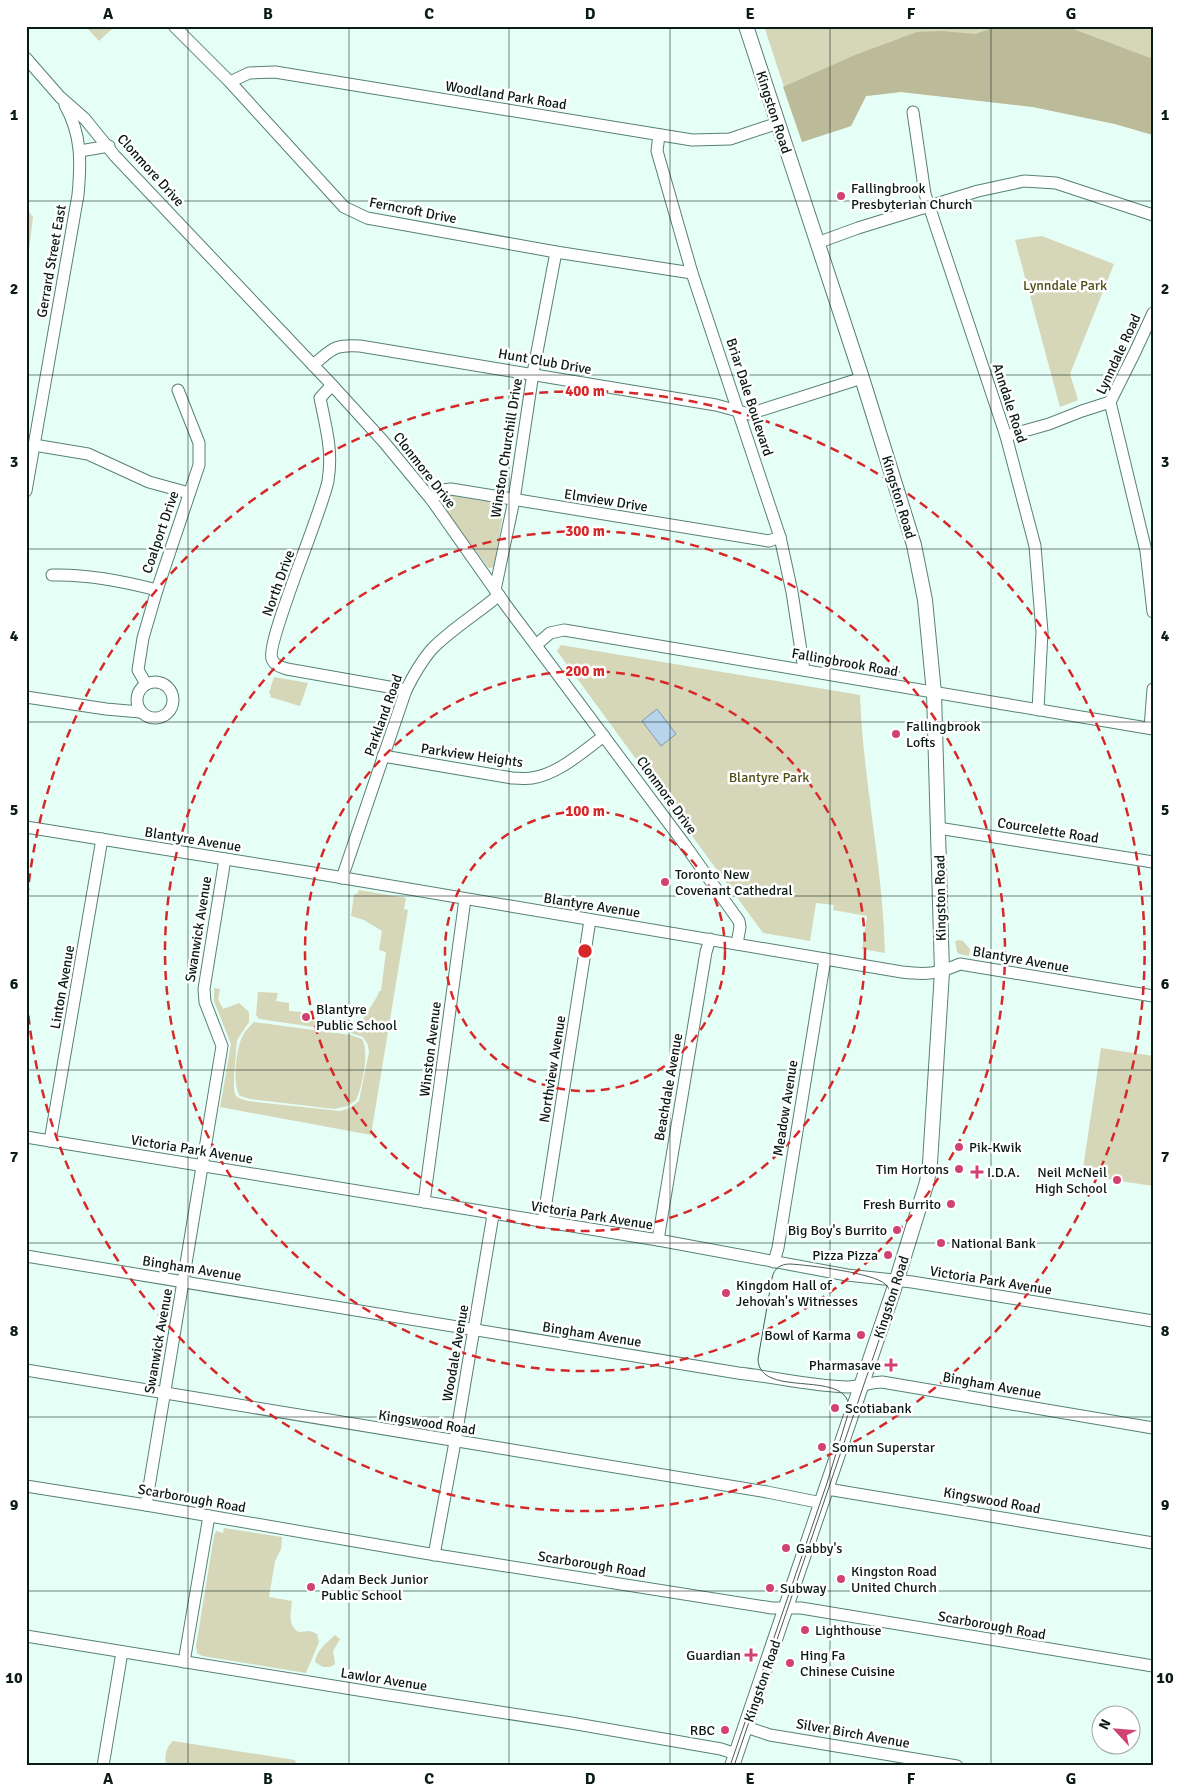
<svg xmlns="http://www.w3.org/2000/svg" width="1179" height="1792" font-family="Signika,sans-serif">
<rect width="100%" height="100%" fill="#e5fff7"/>
<g fill="#d6d6b9">
<polygon points="85,26 115,26 99,41"/>
<polygon points="764,26 1153,26 1153,135 1115,124 1033,107 901,92 866,96 851,126 802,142"/>
<polygon points="26,208 33,217 26,274"/>
<polygon points="1042,236 1114,264 1070,374 1078,400 1060,407 1015,240"/>
<polygon points="448,495 497,503 502,507 503,514 494,567 489,568 487,566 442,505 441,498"/>
<path d="M 561,645 L 860,695 C 863,781 883,866 885,953 L 862,949 L 867,916 L 833,910 L 834,905 L 816,903 L 810,941 L 763,933 L 557,651 Z"/>
<polygon points="274,677 308,683 300,706 270,697 271,695 269,693"/>
<path d="M 359,890 L 406,898 L 404,909 L 408,910 L 371,1135 L 220,1107 L 231,1044 L 214,1001 L 214,988 L 220,989 L 218,999 L 223,1009 L 239,1003 L 249,1012 L 249,1022 L 237,1040 L 234,1076 L 234,1090 L 236,1096 L 241,1099 L 248,1101 L 340,1111 L 350,1108 L 359,1101 L 369,1052 L 368,1045 L 363,1037 L 348,1032 L 259,1019 L 256,1015 L 258,992 L 278,993 L 276,1001 L 289,1003 L 289,1011 L 302,1012 L 301,1020 L 359,1025 C 364,1016 378,998 379,991 L 381,991 L 386,952 L 379,950 L 382,931 L 364,920 L 351,916 L 354,894 L 357,894 Z"/>
<polygon points="959,940 963,941 970,949 969,956 959,954 957,952 955,941"/>
<path d="M 254,1022 L 351,1035 L 362,1039 C 370,1052 362,1087 356,1100 L 348,1106 L 334,1109 L 250,1099 L 240,1096 C 232,1085 236,1050 242,1037 C 244,1032 250,1026 254,1022 Z"/>
<polygon points="1101,1048 1153,1056 1153,1186 1082,1175"/>
<path d="M 224,1528 L 282,1537 L 281,1549 L 275,1561 L 269,1597 L 292,1601 C 291,1612 287,1626 299,1632 L 310,1631 L 317,1634 L 319,1642 L 306,1673 L 202,1656 L 197,1653 L 196,1646 L 214,1536 L 216,1531 L 223,1533 Z"/>
<path d="M 335,1635 L 340,1639 L 333,1651 L 335,1664 L 330,1667 L 323,1667 L 315,1662 C 316,1651 327,1642 335,1635 Z"/>
<path d="M 173,1741 L 295,1760 L 297,1766 L 166,1766 C 165,1756 165,1748 173,1741 Z"/>
</g>
<polygon fill="#bbbb9a" points="1009,26 1065,26 1153,59 1153,135 1115,124 1033,107 901,92 866,96 851,126 802,142 783,87 855,55 917,32 942,31 975,34 993,28"/>
<polygon fill="#b7d4ec" stroke="#839cac" points="657,709 676,734 661,746 642,721"/>
<g fill="none" stroke-linecap="round" stroke-linejoin="round">
<defs>
<g id="minor">
<polyline points="174,26 230,82 344,207 367,218 556,252 692,273"/>
<polyline points="26,58 60,97 85,119 115,156 332,385 383,441 431,499 505,604 685,845 739,921 740,927 737,944"/>
<polyline points="230,82 249,73 275,72 692,140 730,139 778,123"/>
<polyline points="913,112 925,194 1006,436 1035,546 1042,632 1038,710"/>
<polyline points="659,135 657,151 692,273 780,537 792,592 804,670"/>
<polyline points="80,151 109,146"/>
<polyline points="817,243 858,228 978,191 1024,181 1056,183 1153,215"/>
<polyline points="1153,313 1135,352 1110,402 1146,551 1153,612"/>
<path d="M 313,365 C 332,350 333,344 360,346 L 716,405 L 749,414 L 862,378"/>
<path d="M 332,385 L 320,398 C 326,428 333,451 328,481 C 322,512 265,644 272,659 C 275,666 281,667 287,669 L 406,690"/>
<polyline points="1006,436 1049,424 1082,411 1110,402"/>
<polyline points="34,445 88,454 149,482 189,493"/>
<path d="M 26,491 L 78,195 C 81,163 82,135 65,105"/>
<polyline points="431,499 442,490 451,489 769,541 780,537"/>
<path d="M 52,575 C 86,574 123,581 157,590"/>
<polyline points="495,590 514,500 533,373 556,252"/>
<polyline points="536,645 550,633 564,630 1153,729"/>
<circle cx="155" cy="700" r="18"/>
<polyline points="146,684 138,670 143,638 157,590 199,465 199,443 178,390"/>
<polyline points="26,697 106,709 140,712"/>
<polyline points="1150,728 1153,689"/>
<path d="M 383,756 L 512,778 C 519,778 526,779 532,778 C 559,774 583,751 604,736"/>
<path d="M 26,827 L 332,876 L 902,972 C 927,975 937,974 960,964 L 1153,996"/>
<polyline points="938,828 1153,862"/>
<path d="M 342,878 L 406,690 C 413,676 421,662 431,650 C 451,629 477,614 499,595"/>
<polyline points="26,1137 658,1240 847,1275 912,1282 1153,1321"/>
<polyline points="50,1141 102,839"/>
<polyline points="424,1202 465,899"/>
<polyline points="543,1222 590,920"/>
<polyline points="658,1240 706,952 710,939"/>
<path d="M 26,1256 L 738,1373 C 775,1377 811,1386 848,1387 C 860,1387 871,1382 882,1382 L 1153,1428"/>
<polyline points="774,1262 778,1248 825,959"/>
<polyline points="26,1370 767,1492 822,1503"/>
<polyline points="26,1486 146,1505 424,1553 772,1608 801,1608 1153,1666"/>
<polyline points="827,1489 1153,1543"/>
<polyline points="146,1505 222,1046 205,1002 204,989 225,859"/>
<polyline points="434,1555 455,1442 493,1215"/>
<polyline points="26,1636 389,1695 571,1723 721,1749 736,1754"/>
<polyline points="184,1662 209,1516"/>
<polyline points="746,1727 770,1735 957,1766"/>
<polyline points="103,1766 122,1652"/>
</g>
<polyline id="major" points="732,1766 893,1292 927,1182 930,1163 942,972 934,693 925,600 914,545 862,378 746,26"/>
</defs>
<use href="#minor" stroke="#578075" stroke-width="13"/>
<use href="#major" stroke="#578075" stroke-width="16"/>
<use href="#minor" stroke="#fff" stroke-width="11"/>
<use href="#major" stroke="#fff" stroke-width="14"/>
<path stroke="#4a5d58" stroke-width="1" d="M 730,1766 L 827,1483 L 849,1411 C 852,1366 759,1401 758,1359 L 772,1278 C 774,1268 781,1264 790,1264 C 808,1265 874,1273 885,1284 C 891,1289 892,1297 891,1305 L 734,1766"/>
</g>
<path fill="none" stroke="#0a1a16" stroke-width="1" stroke-opacity="0.55" d="M 188,26 L 188,1766M 349,26 L 349,1766M 509,26 L 509,1766M 670,26 L 670,1766M 830,26 L 830,1766M 991,26 L 991,1766M 26,201 L 1153,201M 26,375 L 1153,375M 26,549 L 1153,549M 26,722 L 1153,722M 26,896 L 1153,896M 26,1070 L 1153,1070M 26,1243 L 1153,1243M 26,1417 L 1153,1417M 26,1591 L 1153,1591"/>
<g fill="none" stroke="#d62828" stroke-width="2.5" stroke-dasharray="9 6">
<circle cx="585" cy="951" r="140"/>
<circle cx="585" cy="951" r="280"/>
<circle cx="585" cy="951" r="420"/>
<path d="M26 912A560 560 0 1 1 26 990"/>
</g>
<g fill="#d04371" stroke="#fff" stroke-width="2">
<circle cx="841" cy="196" r="5"/>
<circle cx="896" cy="734" r="5"/>
<circle cx="665" cy="882" r="5"/>
<circle cx="306" cy="1017" r="5"/>
<circle cx="959" cy="1147" r="5"/>
<circle cx="959" cy="1169" r="5"/>
<path d="M974.5 1164.5h5v5h5v5h-5v5h-5v-5h-5v-5h5z"/>
<circle cx="1117" cy="1180" r="5"/>
<circle cx="951" cy="1204" r="5"/>
<circle cx="897" cy="1230" r="5"/>
<circle cx="941" cy="1243" r="5"/>
<circle cx="888" cy="1255" r="5"/>
<circle cx="726" cy="1293" r="5"/>
<circle cx="861" cy="1335" r="5"/>
<path d="M888.5 1357.5h5v5h5v5h-5v5h-5v-5h-5v-5h5z"/>
<circle cx="835" cy="1408" r="5"/>
<circle cx="822" cy="1447" r="5"/>
<circle cx="786" cy="1548" r="5"/>
<circle cx="841" cy="1579" r="5"/>
<circle cx="311" cy="1587" r="5"/>
<circle cx="770" cy="1588" r="5"/>
<circle cx="805" cy="1630" r="5"/>
<path d="M748.5 1647.5h5v5h5v5h-5v5h-5v-5h-5v-5h5z"/>
<circle cx="790" cy="1663" r="5"/>
<circle cx="725" cy="1730" r="5"/>
</g>
<g text-anchor="middle" stroke-width="5" stroke-linejoin="round" paint-order="stroke">
<g font-size="14" fill="#0a1a16" stroke="#fff">
<text transform="translate(506 95) rotate(9)" y="5">Woodland Park Road</text>
<text transform="translate(774 112) rotate(72)" y="5">Kingston Road</text>
<text transform="translate(151 170) rotate(48)" y="5">Clonmore Drive</text>
<text transform="translate(413 210) rotate(11)" y="5">Ferncroft Drive</text>
<text transform="translate(51 261) rotate(-80)" y="5">Gerrard Street East</text>
<text transform="translate(1118 354) rotate(-65)" y="5">Lynndale Road</text>
<text transform="translate(545 361) rotate(10)" y="5">Hunt Club Drive</text>
<text transform="translate(750 397) rotate(72)" y="5">Briar Dale Boulevard</text>
<text transform="translate(1010 403) rotate(72)" y="5">Anndale Road</text>
<text transform="translate(506 448) rotate(-81)" y="5">Winston Churchill Drive</text>
<text transform="translate(425 470) rotate(52)" y="5">Clonmore Drive</text>
<text transform="translate(899 497) rotate(73)" y="5">Kingston Road</text>
<text transform="translate(606 500) rotate(9)" y="5">Elmview Drive</text>
<text transform="translate(160 532) rotate(-71)" y="5">Coalport Drive</text>
<text transform="translate(278 583) rotate(-70)" y="5">North Drive</text>
<text transform="translate(845 662) rotate(10)" y="5">Fallingbrook Road</text>
<text transform="translate(383 715) rotate(-70)" y="5">Parkland Road</text>
<text transform="translate(472 755) rotate(8)" y="5">Parkview Heights</text>
<text transform="translate(667 795) rotate(54)" y="5">Clonmore Drive</text>
<text transform="translate(1048 830) rotate(9)" y="5">Courcelette Road</text>
<text transform="translate(193 839) rotate(9)" y="5">Blantyre Avenue</text>
<text transform="translate(940 898) rotate(-91)" y="5">Kingston Road</text>
<text transform="translate(592 905) rotate(9)" y="5">Blantyre Avenue</text>
<text transform="translate(198 929) rotate(-81)" y="5">Swanwick Avenue</text>
<text transform="translate(1021 959) rotate(10)" y="5">Blantyre Avenue</text>
<text transform="translate(62 987) rotate(-80)" y="5">Linton Avenue</text>
<text transform="translate(430 1049) rotate(-83)" y="5">Winston Avenue</text>
<text transform="translate(552 1069) rotate(-81)" y="5">Northview Avenue</text>
<text transform="translate(668 1087) rotate(-80)" y="5">Beachdale Avenue</text>
<text transform="translate(785 1108) rotate(-81)" y="5">Meadow Avenue</text>
<text transform="translate(192 1149) rotate(9)" y="5">Victoria Park Avenue</text>
<text transform="translate(592 1215) rotate(9)" y="5">Victoria Park Avenue</text>
<text transform="translate(192 1268) rotate(9)" y="5">Bingham Avenue</text>
<text transform="translate(991 1280) rotate(9)" y="5">Victoria Park Avenue</text>
<text transform="translate(891 1297) rotate(-72)" y="5">Kingston Road</text>
<text transform="translate(592 1334) rotate(9)" y="5">Bingham Avenue</text>
<text transform="translate(158 1341) rotate(-80)" y="5">Swanwick Avenue</text>
<text transform="translate(455 1353) rotate(-80)" y="5">Woodale Avenue</text>
<text transform="translate(992 1385) rotate(10)" y="5">Bingham Avenue</text>
<text transform="translate(427 1422) rotate(9)" y="5">Kingswood Road</text>
<text transform="translate(192 1498) rotate(10)" y="5">Scarborough Road</text>
<text transform="translate(992 1500) rotate(10)" y="5">Kingswood Road</text>
<text transform="translate(592 1564) rotate(9)" y="5">Scarborough Road</text>
<text transform="translate(992 1625) rotate(10)" y="5">Scarborough Road</text>
<text transform="translate(384 1679) rotate(9)" y="5">Lawlor Avenue</text>
<text transform="translate(762 1681) rotate(-71)" y="5">Kingston Road</text>
<text transform="translate(853 1733) rotate(10)" y="5">Silver Birch Avenue</text>
</g>
<g font-size="14" fill="#0a1a16" stroke="#fff" text-anchor="start">
<text x="851" y="193">Fallingbrook<tspan x="851" dy="16">Presbyterian Church</tspan></text>
<text x="906" y="731">Fallingbrook<tspan x="906" dy="16">Lofts</tspan></text>
<text x="675" y="879">Toronto New<tspan x="675" dy="16">Covenant Cathedral</tspan></text>
<text x="316" y="1014">Blantyre<tspan x="316" dy="16">Public School</tspan></text>
<text x="969" y="1152">Pik-Kwik</text>
<text x="949" y="1174" text-anchor="end">Tim Hortons</text>
<text x="987" y="1177">I.D.A.</text>
<text x="1107" y="1177" text-anchor="end">Neil McNeil<tspan x="1107" dy="16">High School</tspan></text>
<text x="941" y="1209" text-anchor="end">Fresh Burrito</text>
<text x="887" y="1235" text-anchor="end">Big Boy's Burrito</text>
<text x="951" y="1248">National Bank</text>
<text x="878" y="1260" text-anchor="end">Pizza Pizza</text>
<text x="736" y="1290">Kingdom Hall of<tspan x="736" dy="16">Jehovah's Witnesses</tspan></text>
<text x="851" y="1340" text-anchor="end">Bowl of Karma</text>
<text x="881" y="1370" text-anchor="end">Pharmasave</text>
<text x="845" y="1413">Scotiabank</text>
<text x="832" y="1452">Somun Superstar</text>
<text x="796" y="1553">Gabby's</text>
<text x="851" y="1576">Kingston Road<tspan x="851" dy="16">United Church</tspan></text>
<text x="321" y="1584">Adam Beck Junior<tspan x="321" dy="16">Public School</tspan></text>
<text x="780" y="1593">Subway</text>
<text x="815" y="1635">Lighthouse</text>
<text x="741" y="1660" text-anchor="end">Guardian</text>
<text x="800" y="1660">Hing Fa<tspan x="800" dy="16">Chinese Cuisine</tspan></text>
<text x="715" y="1735" text-anchor="end">RBC</text>
</g>
<g font-size="14" fill="#504e17" stroke="#fff">
<text x="1065" y="290">Lynndale Park</text>
<text x="769" y="782">Blantyre Park</text>
</g>
</g>
<circle cx="585" cy="951" r="8" fill="#d62828" stroke="#fff" stroke-width="2.5"/>
<g font-size="15" text-anchor="middle" font-weight="bold" fill="#d62828" stroke="#fff" stroke-width="5" stroke-linejoin="round" paint-order="stroke">
<text x="585" y="396">400 m</text>
<text x="585" y="536">300 m</text>
<text x="585" y="676">200 m</text>
<text x="585" y="816">100 m</text>
</g>
<rect width="1179" height="1792" fill="none" stroke="#ffffff" stroke-width="55"/>
<g transform="translate(1116 1730) rotate(296)"><circle r="24" fill="#ffffff" stroke="#9da3a2"/>
<path d="M0-4L9 19L0 12L-9 19Z" fill="#d04371"/>
<text y="-8" font-size="14" font-weight="bold" text-anchor="middle" fill="#0a1a16">N</text>
</g>
<rect x="28" y="28" width="1124" height="1736" fill="none" stroke="#0a1a16" stroke-width="2"/>
<g font-size="16" text-anchor="middle" font-weight="bold" fill="#0a1a16">
<text x="108" y="19">A</text>
<text x="268" y="19">B</text>
<text x="429" y="19">C</text>
<text x="590" y="19">D</text>
<text x="750" y="19">E</text>
<text x="911" y="19">F</text>
<text x="1071" y="19">G</text>
<text x="14" y="120">1</text>
<text x="1165" y="120">1</text>
<text x="14" y="294">2</text>
<text x="1165" y="294">2</text>
<text x="14" y="467">3</text>
<text x="1165" y="467">3</text>
<text x="14" y="641">4</text>
<text x="1165" y="641">4</text>
<text x="14" y="815">5</text>
<text x="1165" y="815">5</text>
<text x="14" y="989">6</text>
<text x="1165" y="989">6</text>
<text x="14" y="1162">7</text>
<text x="1165" y="1162">7</text>
<text x="14" y="1336">8</text>
<text x="1165" y="1336">8</text>
<text x="14" y="1510">9</text>
<text x="1165" y="1510">9</text>
<text x="14" y="1683">10</text>
<text x="1165" y="1683">10</text>
<text x="108" y="1784">A</text>
<text x="268" y="1784">B</text>
<text x="429" y="1784">C</text>
<text x="590" y="1784">D</text>
<text x="750" y="1784">E</text>
<text x="911" y="1784">F</text>
<text x="1071" y="1784">G</text>
</g>
</svg>
